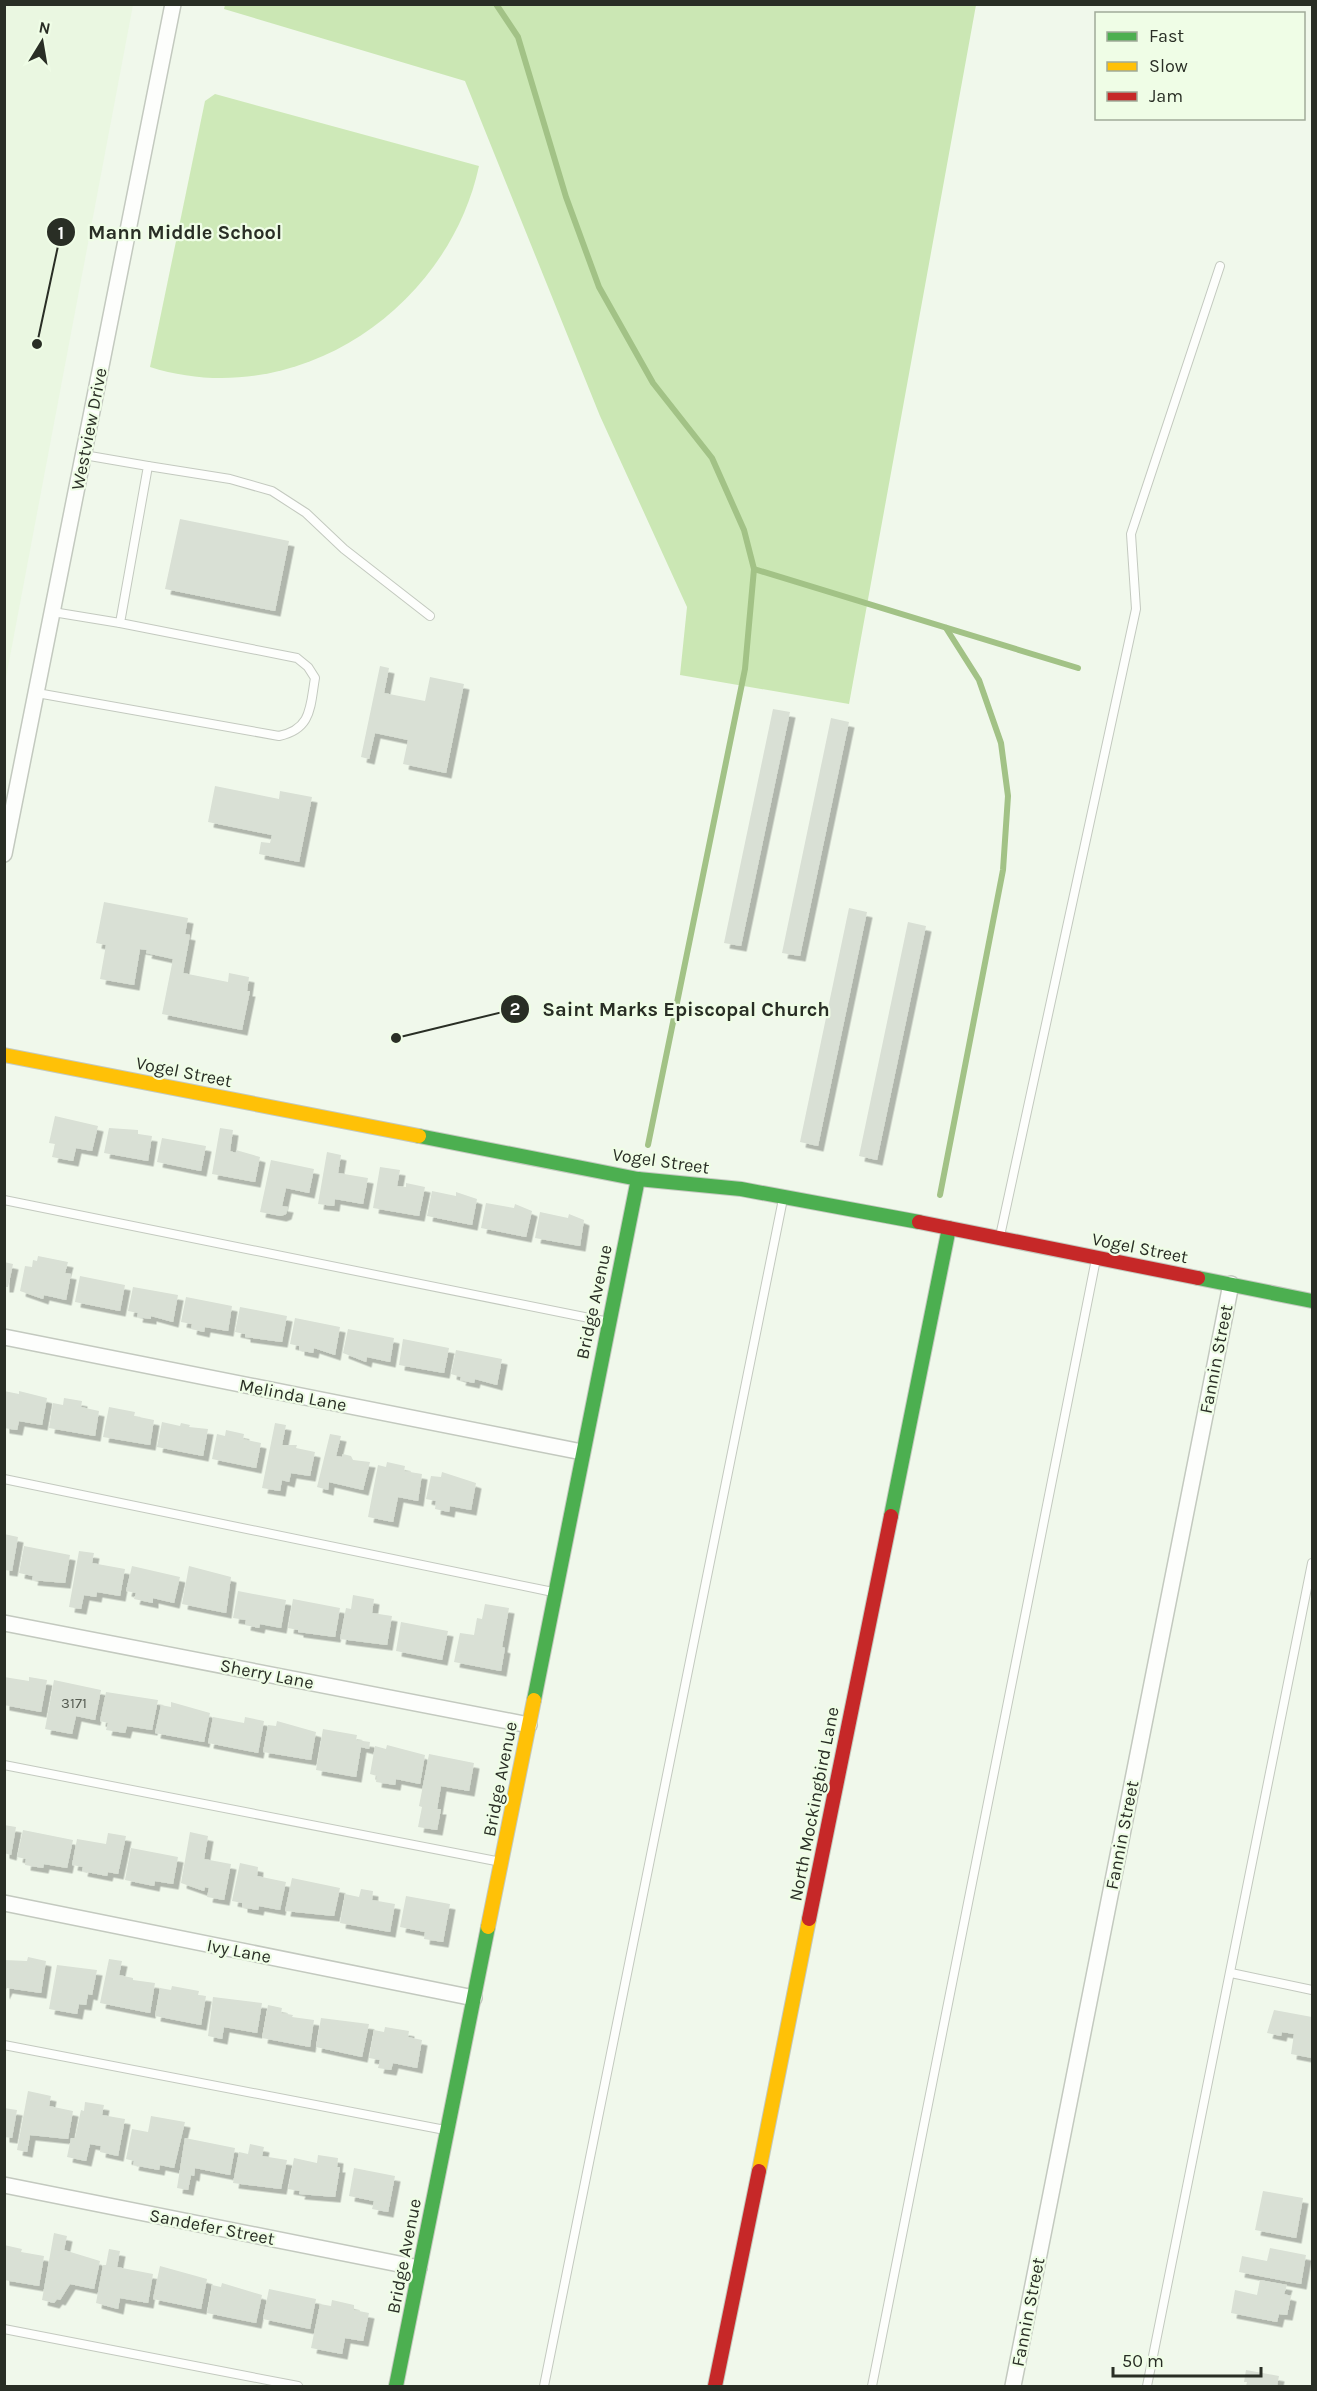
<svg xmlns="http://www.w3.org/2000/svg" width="1317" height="2391" font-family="Karla,sans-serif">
<defs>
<filter id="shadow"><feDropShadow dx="5.5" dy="5.5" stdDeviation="0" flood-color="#0004"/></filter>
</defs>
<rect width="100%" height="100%" fill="#f0f8eb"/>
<polygon fill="#eaf7e1" points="5,5 133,5 5,683"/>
<path fill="#cee9b8" d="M 215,94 L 479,166 C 448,310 295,413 150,367 L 205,101 Z"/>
<polygon fill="#cbe7b4" points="225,5 976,5 849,704 680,675 687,607 600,416 465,81 224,9"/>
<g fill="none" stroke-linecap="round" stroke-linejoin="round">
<g stroke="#a2c286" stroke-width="6">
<polyline points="496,4 518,37 566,197 599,287 653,383 712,458 744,530 754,569 745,669 648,1145"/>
<polyline points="754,569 1078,668"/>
<polyline points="940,1195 1003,870 1008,796 1001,743 979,680 946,628"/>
</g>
</g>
<g fill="#d9e0d5" filter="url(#shadow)">
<polygon points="180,519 289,541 275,611 165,589"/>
<polygon points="380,666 389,668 384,693 425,701 430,677 464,684 446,773 403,764 408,740 375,733 369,759 361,757"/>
<polygon points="773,709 790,712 741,946 724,943"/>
<polygon points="831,718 849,722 800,956 782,953"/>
<polygon points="215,786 279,799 280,791 312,797 299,862 259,854 261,842 270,843 272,835 208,822"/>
<polygon points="104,902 188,918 185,934 190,935 183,973 228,982 229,973 249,977 247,991 250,991 242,1030 162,1014 173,959 146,953 147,950 140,949 134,985 100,979 106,945 96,943"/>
<polygon points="849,908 867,912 818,1146 800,1142"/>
<polygon points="908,922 926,926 877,1160 859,1156"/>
<polygon points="55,1116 98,1126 92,1151 76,1148 73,1161 52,1157 55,1144 49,1143"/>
<polygon points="109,1128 138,1130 138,1134 152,1136 148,1161 104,1153"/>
<polygon points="220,1128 233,1130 230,1151 236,1153 236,1150 260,1157 255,1182 212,1174"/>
<polygon points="162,1138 206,1146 201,1171 157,1162"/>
<polygon points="327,1152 341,1155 338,1173 368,1178 363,1204 335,1199 334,1206 318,1204"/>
<polygon points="271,1160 314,1169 309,1193 286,1188 282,1206 288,1207 286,1214 281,1216 260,1212"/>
<polygon points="380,1167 400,1170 397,1186 406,1187 406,1183 425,1187 419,1216 373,1208"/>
<polygon points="432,1191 456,1196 456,1192 477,1199 472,1225 427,1216"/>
<polygon points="486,1203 514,1208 515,1204 532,1211 526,1237 481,1228"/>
<polygon points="540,1212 568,1218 569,1214 584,1220 580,1246 535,1238"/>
<polygon points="38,1256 68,1262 65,1273 71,1274 66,1300 44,1295 43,1299 20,1291 25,1266 32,1267 33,1260 37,1261"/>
<polygon points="4,1262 13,1264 8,1287 4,1287"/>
<polygon points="80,1276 125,1285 120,1311 75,1302"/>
<polygon points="133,1287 178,1295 173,1322 151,1316 151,1319 137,1317 138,1313 128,1311"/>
<polygon points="186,1297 232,1306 228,1331 205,1327 204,1332 191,1329 192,1324 181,1322"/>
<polygon points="240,1307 287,1316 282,1342 245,1337 245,1334 235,1332"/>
<polygon points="295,1318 340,1327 335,1355 314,1348 313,1353 299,1350 299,1346 290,1344"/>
<polygon points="348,1329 394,1338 390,1362 367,1357 366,1362 343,1353"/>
<polygon points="403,1339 449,1348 444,1373 399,1365"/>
<polygon points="456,1350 502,1359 497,1385 475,1379 474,1383 460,1380 461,1377 451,1374"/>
<polygon points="4,1391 19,1394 19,1391 47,1398 42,1425 19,1421 17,1430 4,1428"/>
<polygon points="64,1398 82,1401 81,1407 99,1411 95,1436 49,1428 53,1403 63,1405"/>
<polygon points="109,1407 135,1412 134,1416 154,1420 150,1445 103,1437"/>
<polygon points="162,1422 180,1426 181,1423 190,1425 189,1427 208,1429 203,1456 157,1447"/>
<polygon points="275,1423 286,1425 282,1445 297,1445 296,1448 315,1452 310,1476 291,1473 289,1482 282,1480 280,1491 262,1488"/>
<polygon points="226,1430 244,1434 243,1439 261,1443 256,1468 212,1459 217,1434 225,1436"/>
<polygon points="330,1434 341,1436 336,1456 342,1457 343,1454 351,1456 353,1460 370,1462 363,1490 329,1482 328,1490 317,1487"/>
<polygon points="387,1462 405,1466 404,1471 422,1474 418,1501 398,1497 393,1522 368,1517 378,1465 386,1467"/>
<polygon points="442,1472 476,1483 471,1510 450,1506 449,1512 435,1509 436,1501 426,1499 431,1476 441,1477"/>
<polygon points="4,1534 18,1537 12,1571 4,1570"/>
<polygon points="24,1546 70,1555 65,1583 32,1580 33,1576 19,1573"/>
<polygon points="79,1551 94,1553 92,1563 125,1569 120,1596 97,1592 96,1597 84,1595 81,1609 69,1607"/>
<polygon points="132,1566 180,1577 174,1603 153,1598 153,1603 134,1599 136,1593 126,1591"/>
<polygon points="189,1566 231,1577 226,1613 182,1604"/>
<polygon points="238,1591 286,1600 281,1628 260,1624 259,1628 245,1625 246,1620 233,1618"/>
<polygon points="353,1595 374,1599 372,1613 392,1616 387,1645 340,1639 346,1608 351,1609"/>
<polygon points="293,1599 340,1608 335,1637 298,1632 298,1630 288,1628"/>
<polygon points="485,1604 509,1608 502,1647 505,1648 501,1671 454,1662 460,1633 474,1635 477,1618 482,1619"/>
<polygon points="401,1622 448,1631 442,1660 396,1651"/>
<polygon points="4,1677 29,1681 29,1677 47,1680 41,1712 4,1705"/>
<polygon points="54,1680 101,1690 95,1720 76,1716 72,1734 45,1729"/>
<polygon points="106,1692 158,1700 152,1730 127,1726 125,1733 106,1730 108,1723 100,1721"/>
<polygon points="171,1702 210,1713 204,1742 155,1733 161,1705 171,1707"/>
<polygon points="213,1717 244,1723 245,1717 264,1721 258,1753 208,1743"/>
<polygon points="277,1721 316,1732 311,1760 263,1752 268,1725 276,1726"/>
<polygon points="323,1729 357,1735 356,1740 370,1742 369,1749 361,1747 356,1777 316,1770"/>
<polygon points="387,1745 425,1755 420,1784 396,1779 395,1785 376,1782 377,1776 370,1774 375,1746 386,1749"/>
<polygon points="429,1754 474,1763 469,1791 441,1786 437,1809 441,1809 437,1830 418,1827 422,1807 419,1806"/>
<polygon points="4,1825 16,1827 11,1855 4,1853"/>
<polygon points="23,1830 73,1840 67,1868 44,1864 43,1868 25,1865 26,1859 17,1857"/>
<polygon points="190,1832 208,1836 204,1859 231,1864 224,1900 207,1897 209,1888 205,1887 204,1891 181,1883"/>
<polygon points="108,1833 126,1836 118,1874 108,1872 107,1876 82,1871 83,1867 72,1865 77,1839 106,1844"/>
<polygon points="131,1848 178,1857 173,1884 155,1881 154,1886 125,1880"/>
<polygon points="240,1863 258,1867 257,1876 286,1882 280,1910 259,1906 258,1910 242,1907 242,1903 232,1901"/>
<polygon points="292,1878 340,1888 334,1916 285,1911"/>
<polygon points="361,1889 373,1891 372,1900 395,1904 390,1932 340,1923 345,1894 359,1897"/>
<polygon points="406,1896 450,1904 443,1942 424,1939 425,1932 400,1927"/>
<polygon points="28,1957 46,1961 41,1993 7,1988 4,1994 4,1960 27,1961"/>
<polygon points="109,1959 122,1961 119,1975 133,1978 133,1980 155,1983 150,2013 100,2003"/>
<polygon points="57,1965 97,1970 92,1995 88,1994 86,2005 79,2004 77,2014 49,2009"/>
<polygon points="172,1986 199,1991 198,1995 206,1996 201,2025 155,2016 160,1988 171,1990"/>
<polygon points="213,1997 262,2003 257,2033 224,2027 222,2039 208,2036"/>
<polygon points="268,2005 282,2008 281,2013 293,2015 292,2017 314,2020 310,2047 262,2038"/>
<polygon points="1274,2010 1312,2017 1312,2058 1291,2054 1294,2034 1282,2032 1281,2036 1267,2033"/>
<polygon points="321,2018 369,2024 362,2057 316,2047"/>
<polygon points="385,2027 409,2031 408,2037 422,2040 417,2068 393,2063 391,2070 378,2068 380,2060 369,2058 374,2030 384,2032"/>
<polygon points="28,2091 51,2096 49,2106 73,2111 68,2139 30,2135 27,2152 17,2150"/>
<polygon points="85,2102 104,2105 102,2115 125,2119 118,2156 100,2152 101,2146 90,2144 86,2161 67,2157 71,2138 75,2138 81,2110 84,2111"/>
<polygon points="4,2108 17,2110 12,2138 4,2137"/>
<polygon points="151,2116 185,2122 174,2168 160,2165 159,2170 133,2165 134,2161 126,2159 132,2129 148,2132"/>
<polygon points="185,2138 235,2148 230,2175 195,2168 194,2176 191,2175 188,2190 177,2188"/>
<polygon points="250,2144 264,2147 262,2156 287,2160 281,2189 233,2183 239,2152 248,2154"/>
<polygon points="318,2155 338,2158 337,2167 340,2167 335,2197 299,2194 300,2191 288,2189 294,2158 317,2163"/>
<polygon points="354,2168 395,2176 388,2212 372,2209 374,2201 349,2196"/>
<polygon points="1263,2191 1303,2198 1296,2238 1255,2230"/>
<polygon points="54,2233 67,2236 64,2250 100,2261 94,2289 70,2284 60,2300 57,2299 54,2303 42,2300"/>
<polygon points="4,2245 22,2249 21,2252 44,2256 39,2286 4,2280"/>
<polygon points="1270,2248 1306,2255 1301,2284 1239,2272 1242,2256 1267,2261"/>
<polygon points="109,2249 120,2251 117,2267 153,2274 148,2303 120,2298 118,2309 96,2303 103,2265 106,2265"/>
<polygon points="160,2266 207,2279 201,2309 153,2299"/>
<polygon points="1260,2280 1287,2285 1284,2294 1291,2296 1287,2315 1279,2314 1277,2322 1231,2313 1235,2290 1257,2295"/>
<polygon points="222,2283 262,2295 256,2323 207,2313 212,2285 221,2287"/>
<polygon points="269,2289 316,2299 310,2329 263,2319"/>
<polygon points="332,2300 354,2305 354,2310 369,2313 363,2341 345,2338 342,2354 311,2348 320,2304 331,2306"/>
<polygon points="1246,2370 1279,2376 1277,2386 1246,2386 1247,2382 1244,2382"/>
</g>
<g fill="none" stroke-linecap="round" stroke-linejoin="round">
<defs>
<g id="lane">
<polyline points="148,466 230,479 272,491 306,513 344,549 430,616"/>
<polyline points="53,612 120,623"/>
<path d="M 37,693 L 279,736 C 312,729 310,707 315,678 L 308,667 L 297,658 L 120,623 L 148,466 L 84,455"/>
<polyline points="4,1200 609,1322"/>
<polyline points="1000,1236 1136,609 1131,534 1220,266"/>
<polyline points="4,1479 553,1592"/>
<polyline points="4,1765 501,1862"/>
<polyline points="1231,1973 1312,1990"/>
<polyline points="4,2045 445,2130"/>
<polyline points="4,2329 298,2386"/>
<polyline points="544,2386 783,1199"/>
<polyline points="872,2386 1096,1259"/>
<polyline points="1147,2386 1312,1563"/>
</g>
<g id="street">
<polyline points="4,854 173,4"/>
<polyline points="4,1337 582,1452"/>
<polyline points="4,1623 529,1725"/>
<polyline points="4,1903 474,1998"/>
<polyline points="4,2185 419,2268"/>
<polyline points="1013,2386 1231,1284"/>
</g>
<g id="fast">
<polyline points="419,1136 638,1179 741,1189 919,1222"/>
<polyline points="1198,1278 1312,1301"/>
<polyline points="891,1516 949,1228"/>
<polyline points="534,1700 638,1179"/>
<polyline points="396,2386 488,1927"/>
</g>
<g id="slow">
<polyline points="4,1055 419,1136"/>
<polyline points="488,1927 534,1700"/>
<polyline points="759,2171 809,1919"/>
</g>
<g id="jam">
<polyline points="919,1222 1198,1278"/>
<polyline points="809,1919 891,1516"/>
<polyline points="715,2386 759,2171"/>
</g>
</defs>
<use href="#lane" stroke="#c3c9bf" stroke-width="10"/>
<use href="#street" stroke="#c3c9bf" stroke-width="18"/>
<use href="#fast" stroke="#c3c9bf" stroke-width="16"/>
<use href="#slow" stroke="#c3c9bf" stroke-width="16"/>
<use href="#jam" stroke="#c3c9bf" stroke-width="16"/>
<use href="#lane" stroke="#fdfefc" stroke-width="8"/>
<use href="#street" stroke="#fdfefc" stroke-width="15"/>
<use href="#fast" stroke="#4caf50" stroke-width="14"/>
<use href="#slow" stroke="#ffc107" stroke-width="14"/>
<use href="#jam" stroke="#c62828" stroke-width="14"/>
</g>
<g text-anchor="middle" stroke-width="4.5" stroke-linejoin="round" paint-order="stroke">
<g font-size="15" fill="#565c52">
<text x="74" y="1708">3171</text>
</g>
<g font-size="18" fill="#292e25" stroke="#effde6">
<text transform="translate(89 429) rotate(-79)" y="6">Westview Drive</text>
<text transform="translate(184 1072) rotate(11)" y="6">Vogel Street</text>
<text transform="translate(661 1161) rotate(8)" y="6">Vogel Street</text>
<text transform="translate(1140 1248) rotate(11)" y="6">Vogel Street</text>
<text transform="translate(594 1302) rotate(-78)" y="6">Bridge Avenue</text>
<text transform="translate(1216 1359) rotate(-79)" y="6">Fannin Street</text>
<text transform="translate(293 1395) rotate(11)" y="6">Melinda Lane</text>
<text transform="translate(267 1674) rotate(11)" y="6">Sherry Lane</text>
<text transform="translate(500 1779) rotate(-79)" y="6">Bridge Avenue</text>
<text transform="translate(814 1804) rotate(-79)" y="6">North Mockingbird Lane</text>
<text transform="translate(1122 1835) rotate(-79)" y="6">Fannin Street</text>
<text transform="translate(239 1951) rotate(11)" y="6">Ivy Lane</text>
<text transform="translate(212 2227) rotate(11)" y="6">Sandefer Street</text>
<text transform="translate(404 2256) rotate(-79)" y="6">Bridge Avenue</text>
<text transform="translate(1028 2312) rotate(-79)" y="6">Fannin Street</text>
</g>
</g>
<path fill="none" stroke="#292e25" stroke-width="2" d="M37 344L61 232M396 1038L515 1009"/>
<g fill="#292e25" stroke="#effde6" stroke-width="2">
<circle cx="37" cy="344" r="6"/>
<circle cx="396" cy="1038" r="6"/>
<circle cx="61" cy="232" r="15"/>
<circle cx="515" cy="1009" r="15"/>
</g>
<g font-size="18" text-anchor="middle" font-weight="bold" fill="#fff">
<text x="61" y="239">1</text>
<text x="515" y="1015">2</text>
</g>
<g font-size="20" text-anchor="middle" font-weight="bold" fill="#292e25" stroke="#effde6" stroke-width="4.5" stroke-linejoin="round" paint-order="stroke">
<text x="185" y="239">Mann Middle School</text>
<text x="686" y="1016">Saint Marks Episcopal Church</text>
</g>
<rect width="1317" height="2391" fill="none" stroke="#292e25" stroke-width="12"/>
<rect x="1095" y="12" width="210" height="108" fill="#effde6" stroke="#a0aa99" stroke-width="1.5"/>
<rect x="1107" y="32" width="30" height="9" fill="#4caf50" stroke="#a0aa99" stroke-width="1.5"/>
<text x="1149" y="42" font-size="18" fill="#292e25">Fast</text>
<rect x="1107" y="62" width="30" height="9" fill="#ffc107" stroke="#a0aa99" stroke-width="1.5"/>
<text x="1149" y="72" font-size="18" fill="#292e25">Slow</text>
<rect x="1107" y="92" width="30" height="9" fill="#c62828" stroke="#a0aa99" stroke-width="1.5"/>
<text x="1149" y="102" font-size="18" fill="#292e25">Jam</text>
<g transform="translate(42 42) rotate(11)" stroke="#effde6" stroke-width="4.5" paint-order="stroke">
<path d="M0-4.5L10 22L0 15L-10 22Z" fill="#292e25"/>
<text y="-9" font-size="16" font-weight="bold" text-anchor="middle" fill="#292e25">N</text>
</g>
<path d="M1113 2367v9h148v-9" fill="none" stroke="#292e25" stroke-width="3"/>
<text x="1122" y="2367" font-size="18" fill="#292e25" stroke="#effde6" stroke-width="4.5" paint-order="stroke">50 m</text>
</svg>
